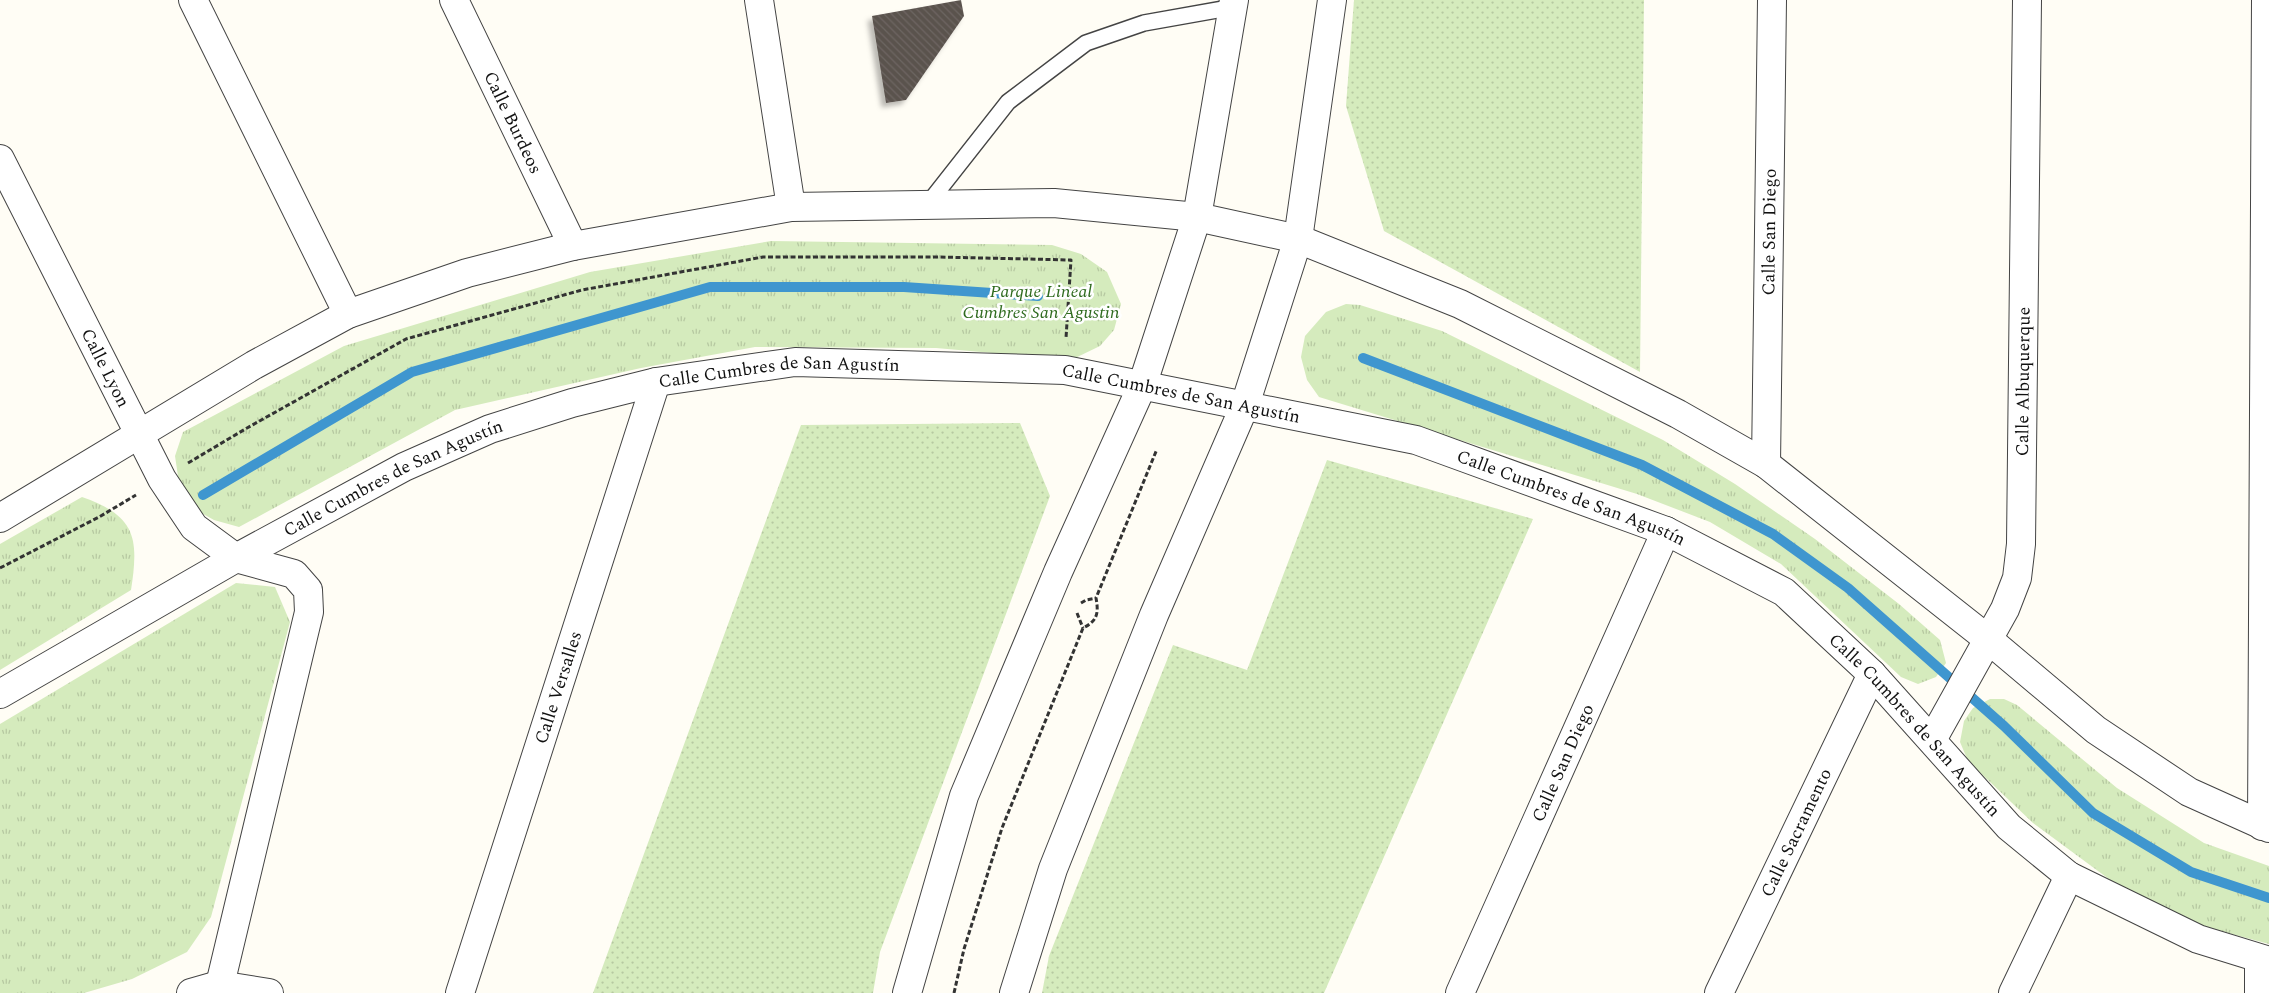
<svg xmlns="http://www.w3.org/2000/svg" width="2269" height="993" font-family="Spectral,serif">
<defs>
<pattern id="grass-dots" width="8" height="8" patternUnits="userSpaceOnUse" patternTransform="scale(1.25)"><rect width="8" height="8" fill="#d5ebbd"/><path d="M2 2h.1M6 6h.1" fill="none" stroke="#b6c8a1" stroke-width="1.8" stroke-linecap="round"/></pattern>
<pattern id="park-tufts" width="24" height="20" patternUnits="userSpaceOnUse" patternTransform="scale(1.25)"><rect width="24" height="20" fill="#d5ebbd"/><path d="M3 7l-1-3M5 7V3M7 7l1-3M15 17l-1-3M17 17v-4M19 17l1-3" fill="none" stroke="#b6c8a1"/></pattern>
<pattern id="building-back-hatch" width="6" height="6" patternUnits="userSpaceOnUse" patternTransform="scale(1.25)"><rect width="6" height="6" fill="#5a524d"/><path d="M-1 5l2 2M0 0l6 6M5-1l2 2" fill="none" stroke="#6d6662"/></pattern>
<filter id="shadow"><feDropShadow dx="-4.5" dy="4.5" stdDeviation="2.5" flood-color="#0004"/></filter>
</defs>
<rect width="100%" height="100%" fill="#fffdf5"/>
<g fill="url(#grass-dots)">
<polygon points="1354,0 1644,0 1640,372 1384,231 1346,106"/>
<polygon points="1020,423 1050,496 880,952 873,993 593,993 801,425"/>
<polygon points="1327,460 1533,519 1324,993 1042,993 1049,956 1173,645 1247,670"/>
</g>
<g fill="url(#park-tufts)">
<polygon points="771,241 1052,245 1081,254 1107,272 1121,304 1114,330 1100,346 1071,360 936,348 755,347 641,368 455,410 239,527 214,520 196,510 179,483 175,456 183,432 344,346 590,272"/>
<polygon points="1346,304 1360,305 1442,331 1663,440 1735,484 1815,539 1899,604 1940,640 1946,663 1936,677 1918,684 1901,677 1781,564 1710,522 1637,494 1319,397 1307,380 1301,357 1305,336 1326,312"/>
<path d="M 82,497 C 136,516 139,538 131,590 L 0,670 L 0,544 Z"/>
<polygon points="236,583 275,587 290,622 211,917 187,952 132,979 84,993 0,993 0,724"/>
<polygon points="1990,699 2004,699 2017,705 2117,788 2204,843 2269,866 2269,944 2202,926 2117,885 2033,823 1968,761 1960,742 1964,721 1973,708"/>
</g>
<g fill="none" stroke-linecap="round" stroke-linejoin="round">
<g stroke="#3f96cf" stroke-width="10">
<polyline points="1363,358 1642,465 1773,534 1848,588 2004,726 2093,813 2191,872 2269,898"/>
<polyline points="203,495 412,372 710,287 904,287 1038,296"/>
</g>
</g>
<polygon fill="url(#building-back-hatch)" filter="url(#shadow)" points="961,0 964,16 906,100 886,103 872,16"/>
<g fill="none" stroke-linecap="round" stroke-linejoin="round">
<defs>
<polyline id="service" points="927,205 1008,102 1086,43 1144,23 1234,7"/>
<g id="minor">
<polyline points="193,0 348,314"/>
<path id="s1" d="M 454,0 L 573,246"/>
<polyline points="759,0 791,207"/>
<path id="s2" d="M 0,159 L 162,479 L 194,527 L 236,558 L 294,574 L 308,590 L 309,612 L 218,993"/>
<polyline points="1197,217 1234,0"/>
<polyline points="1298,239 1332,0"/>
<path id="s3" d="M 1766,464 L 1772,0"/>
<path id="s4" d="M 1932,740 L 2005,609 L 2017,578 L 2021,544 L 2027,0"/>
<polyline points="2262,826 2266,0"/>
<polyline points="2259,959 2259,993"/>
<polyline points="191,993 219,985 269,993"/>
<path id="s5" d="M 460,993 L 656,382"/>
<path id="s6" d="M 1460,993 L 1666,531"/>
<path id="s7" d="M 1719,993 L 1872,674"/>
<polyline points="2013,993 2069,876"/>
</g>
<g id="tertiary">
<polyline points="0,518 254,365 348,314 467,273 573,246 791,207 1054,203 1197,217 1298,239 1460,304 1678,414 1766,464 1989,640 2096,730 2189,792 2269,828"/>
<path id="s8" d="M 0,694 L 236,558 L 404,467 L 490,429 L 572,403 L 656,382 L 795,362 L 1065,370 L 1416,440 L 1666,531 L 1784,592 L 1872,674 L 2009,827 L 2069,876 L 2198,939 L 2269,961"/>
<polyline points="907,993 964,796 1058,572 1142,386 1197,217"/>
<polyline points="1014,993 1053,869 1154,615 1245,405 1298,239"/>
</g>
</defs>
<use href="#service" stroke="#444" stroke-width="18"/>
<use href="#minor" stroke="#444" stroke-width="30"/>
<use href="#tertiary" stroke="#444" stroke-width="30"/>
<g stroke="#333" stroke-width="3" stroke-dasharray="5 2.5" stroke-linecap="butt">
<polyline points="188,463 247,428 406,339 582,290 763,257 938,257 1071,260 1066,338"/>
<polyline points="0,568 99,517 136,495"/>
<polyline points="1081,603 1086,600 1096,598"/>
<polyline points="1077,613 1083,628"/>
<path d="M 954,993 L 964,949 L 1002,828 L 1083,628 C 1097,621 1099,614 1096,598 L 1157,449"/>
</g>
<use href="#service" stroke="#fff" stroke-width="15"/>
<use href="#minor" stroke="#fff" stroke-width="28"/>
<use href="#tertiary" stroke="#fff" stroke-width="28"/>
</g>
<g text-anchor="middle" stroke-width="5" stroke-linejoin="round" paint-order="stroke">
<g font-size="18" fill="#111" stroke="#fff">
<text dy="6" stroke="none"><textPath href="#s1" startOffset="136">Calle Burdeos</textPath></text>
<text dy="6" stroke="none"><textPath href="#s3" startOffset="232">Calle San Diego</textPath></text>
<text dy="6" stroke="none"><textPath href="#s2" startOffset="234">Calle Lyon</textPath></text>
<text dy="6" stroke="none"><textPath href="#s8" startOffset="854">Calle Cumbres de San Agustín</textPath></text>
<text dy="6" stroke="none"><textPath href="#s4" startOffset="380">Calle Albuquerque</textPath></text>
<text dy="6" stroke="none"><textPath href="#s8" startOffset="1259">Calle Cumbres de San Agustín</textPath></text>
<text dy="6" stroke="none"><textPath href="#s8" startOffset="449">Calle Cumbres de San Agustín</textPath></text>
<text dy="6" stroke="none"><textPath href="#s8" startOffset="1664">Calle Cumbres de San Agustín</textPath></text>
<text dy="6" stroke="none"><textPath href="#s5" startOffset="321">Calle Versalles</textPath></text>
<text dy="6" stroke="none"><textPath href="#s8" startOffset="2084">Calle Cumbres de San Agustín</textPath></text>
<text dy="6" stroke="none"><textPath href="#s6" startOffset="252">Calle San Diego</textPath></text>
<text dy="6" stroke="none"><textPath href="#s7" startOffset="178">Calle Sacramento</textPath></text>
</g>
<g font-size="18" font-style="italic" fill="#2f6b1f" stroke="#fff">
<text x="1041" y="297">Parque Lineal<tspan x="1041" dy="21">Cumbres San Agustin</tspan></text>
</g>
</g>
</svg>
